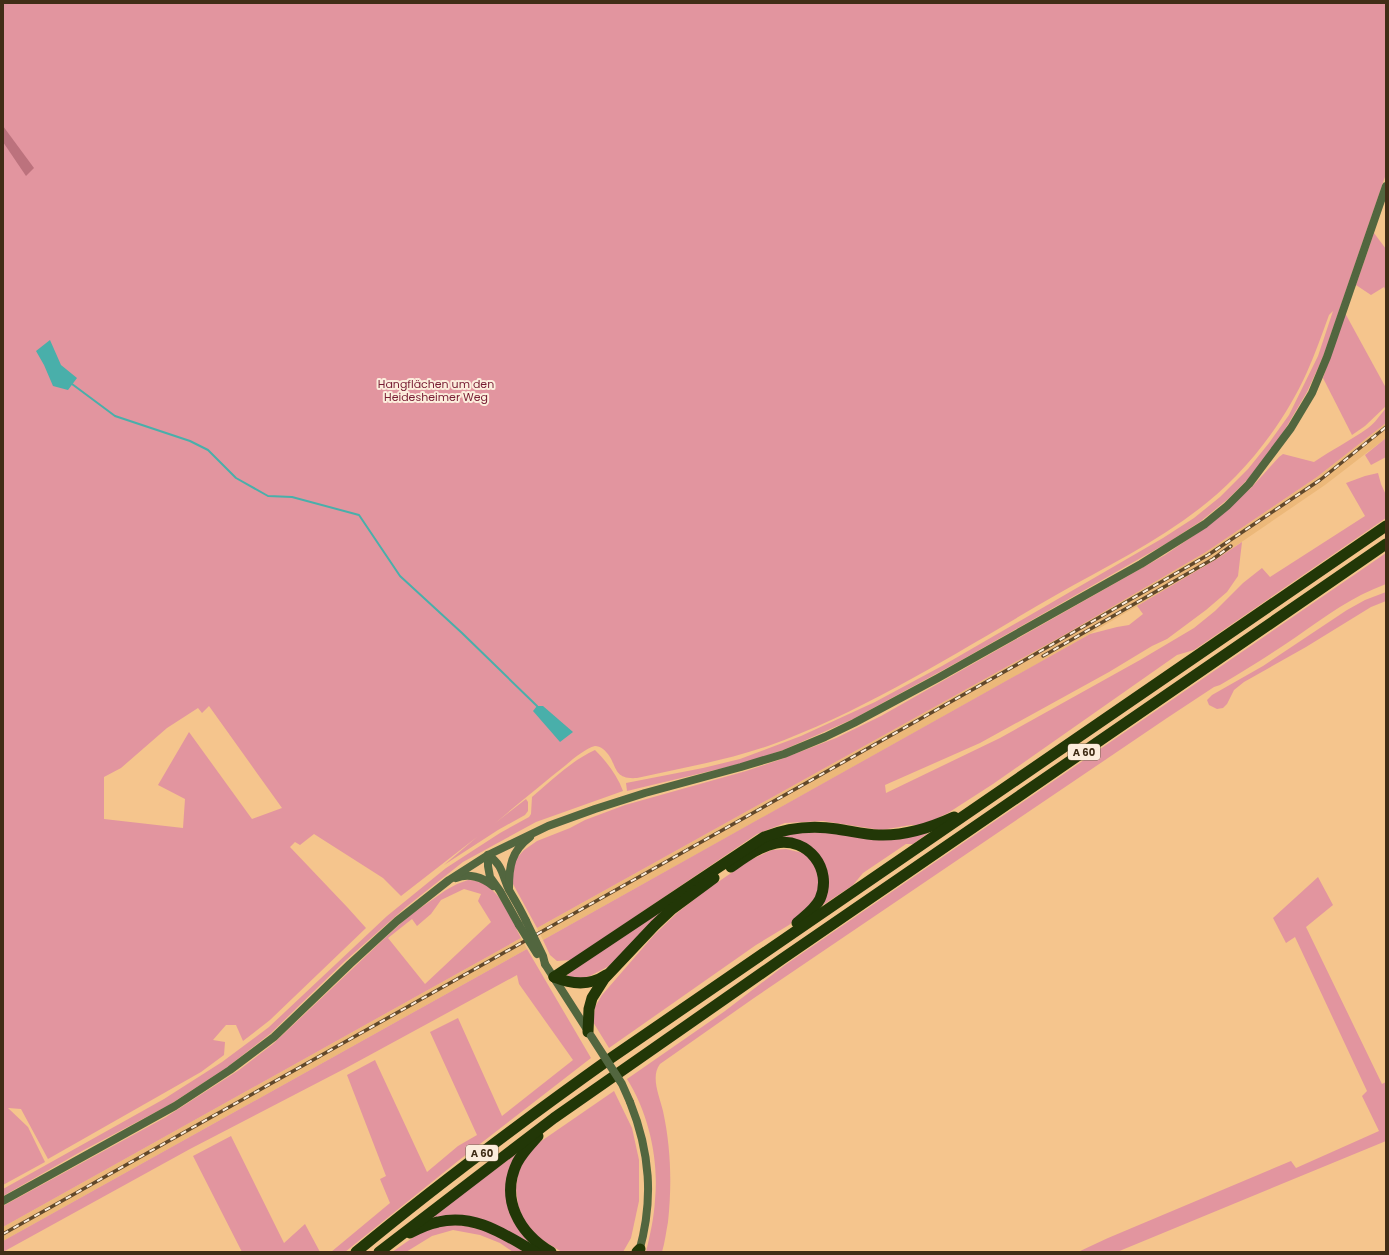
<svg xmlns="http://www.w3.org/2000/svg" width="1389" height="1255" font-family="Poppins,sans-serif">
<rect width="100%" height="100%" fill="#f5c58d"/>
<g fill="#ecb879">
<polygon points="1386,423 1386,438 1325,485 1215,560 1071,645 543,940 537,928 1064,635 1206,552 1317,477"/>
<polygon points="521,938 527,949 3,1241 3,1227"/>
</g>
<g fill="#e2959f" fill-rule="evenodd">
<path d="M 3,3 L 1386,3 L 1386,174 L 1323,357 L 1307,392 L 1278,441 L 1248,479 L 1228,499 L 1201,521 L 1167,543 L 965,658 L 853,719 L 783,750 L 748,762 L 627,791 L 626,783 L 703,768 L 740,759 L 801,736 L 875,702 L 942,666 L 1163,538 L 1194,518 L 1220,497 L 1248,469 L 1269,443 L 1289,415 L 1318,356 L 1333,311 L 1329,315 C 1322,334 1315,354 1307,372 C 1290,410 1265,446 1236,476 C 1186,528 1118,560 1056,595 C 962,649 870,709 768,746 C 725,761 681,768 637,778 C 610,780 619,762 603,749 C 601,747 597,746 595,746 C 586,748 573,759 566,765 C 542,784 518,804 494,824 L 526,799 L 528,802 L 528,811 L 525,815 L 498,830 L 444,865 L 477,837 L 401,896 L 383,878 L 314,834 L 300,845 L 295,842 L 290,847 L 348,908 L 366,928 L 270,1020 L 243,1041 L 236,1025 L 226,1025 L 213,1040 L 225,1042 L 224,1055 L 201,1072 L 48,1159 L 21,1109 L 8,1108 L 28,1127 L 45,1162 L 3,1185 ZM 209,706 L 282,808 L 252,819 L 189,732 L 158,785 L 185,799 L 183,828 L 104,819 L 104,777 L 121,768 L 167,728 L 198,708 L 202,713 Z"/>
<polygon points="1374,233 1386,249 1386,291 1384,287 1371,295 1356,285"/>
<polygon points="1345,313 1386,388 1386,406 1365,426 1352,435 1323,378"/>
<path d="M 1386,408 L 1386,423 L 1317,477 L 1206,552 L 1064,635 L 537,928 L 513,884 L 512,875 L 516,859 L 524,850 L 537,841 L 570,828 L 585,820 L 625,805 L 746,771 L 779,760 L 836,738 L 881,716 L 1165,555 L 1205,528 L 1251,488 L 1279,457 L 1283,454 L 1314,462 C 1331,450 1350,441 1368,428 C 1376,422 1379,416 1386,408 Z"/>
<polygon points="1386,438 1386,457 1371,465 1365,455"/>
<polygon points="1378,473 1381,484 1386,495 1386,518 1194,650 1177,655 993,784 948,813 923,825 911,825 881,830 823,821 785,823 757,834 571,960 557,961 550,955 543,940 1090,634 1117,627 1129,625 1143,614 1137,606 1215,560 1242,542 1238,576 1227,592 1206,610 1167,639 1152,646 1109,672 980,743 885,785 886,793 1000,738 1140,660 1194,628 1215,611 1243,583 1262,568 1270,577 1365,516 1346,483 1365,476"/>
<path d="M 1386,553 L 1386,584 C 1351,597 1326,616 1296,637 C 1271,654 1246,670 1220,685 L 1214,687 L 1167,718 L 754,998 L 660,1064 C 650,1077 660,1097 663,1111 C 671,1148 672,1184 668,1222 C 666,1232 665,1242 662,1252 L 646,1252 C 650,1235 654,1218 655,1200 C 659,1160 649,1114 627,1079 L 725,1011 L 785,965 Z"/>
<polygon points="1386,592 1386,601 1371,607 1306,647 1244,682 1234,690 1227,704 1223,708 1217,709 1209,705 1207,700 1212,695 1263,666 1347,610 1365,600"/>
<path d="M 595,750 C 607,762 617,775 623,791 L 536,822 L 463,862 L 406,907 L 345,961 L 271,1033 L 226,1068 L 169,1105 L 82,1151 L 3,1196 L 3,1189 L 164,1099 L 222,1062 L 269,1027 L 387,916 L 446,868 L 500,833 L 529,817 L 531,814 L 532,797 C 552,780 571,761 595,750 Z"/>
<polygon points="787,832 928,833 913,844 906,844 863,873 853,885 817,909 825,896 816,852 766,842"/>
<polygon points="786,849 803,853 811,857 821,878 818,896 807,910 789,925 756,945 609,1048 593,1022 595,1007 602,995 654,935 677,913 705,891 750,860 772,850"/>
<polygon points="1318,877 1333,905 1306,927 1382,1084 1386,1082 1386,1141 1117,1252 1078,1252 1108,1238 1291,1161 1296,1168 1379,1131 1362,1096 1367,1091 1295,937 1286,943 1273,918"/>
<path d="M 468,880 C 499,881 509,916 521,938 L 3,1227 L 3,1206 L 166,1117 L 239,1070 L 273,1044 L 386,937 L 409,916 L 446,890 L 457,884 ZM 464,889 L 481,894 L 478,901 L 491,922 L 425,984 L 388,938 L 412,919 L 417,926 L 431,914 L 441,900 Z"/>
<polygon points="686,892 609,966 590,976 578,979 567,978 568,974"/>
<polygon points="527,949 591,1058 458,1161 345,1252 331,1252 390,1203 380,1179 386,1176 347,1075 375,1060 427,1172 458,1146 477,1135 430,1032 458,1018 502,1116 573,1060 519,984 517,975 346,1068 190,1149 3,1252 3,1241"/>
<polygon points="614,1091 632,1128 639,1160 639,1201 631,1238 623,1252 562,1252 547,1243 533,1233 522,1216 518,1205 516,1188 518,1174 525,1157 537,1144"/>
<polygon points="231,1136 284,1243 305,1224 320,1252 242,1252 193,1156"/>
<polygon points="520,1151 508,1191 540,1249 482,1220 425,1222"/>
<polygon points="453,1224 484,1229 527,1252 513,1252 500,1243 480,1235 453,1230 432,1236 406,1252 392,1252 421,1232 432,1228"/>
</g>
<polygon fill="#bc727d" points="3,126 34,168 26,176 3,142"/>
<g fill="#49afaa">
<polygon points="50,340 61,365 77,378 68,390 53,386 44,365 36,351"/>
<polygon points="537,706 543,706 573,732 560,742 533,711"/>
</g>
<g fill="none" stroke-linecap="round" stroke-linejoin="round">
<polyline stroke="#49afaa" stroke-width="2" points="72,384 115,416 190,441 208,450 236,478 268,496 292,497 359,515 400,576 462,633 537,706"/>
<g stroke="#52663f" stroke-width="8">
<polyline points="488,855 488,866 490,877 500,891 519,925"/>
<path d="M 488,855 C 503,865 502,875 509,890 C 515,900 521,910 526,921"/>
<path d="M 456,878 C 468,873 483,877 493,886"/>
<path d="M 509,888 C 509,867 511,851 530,837"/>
<polyline points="545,964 588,1031"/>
<path d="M 630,1102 C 650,1152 654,1199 639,1252"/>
<polyline points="3,1201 175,1106 230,1070 274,1037 350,964 397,921 449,880 488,855 548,826 595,809 645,793 741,767 784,754 825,737 854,723 938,678 1141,564 1205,524 1227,506 1249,484 1291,428 1312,393 1327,357 1386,186"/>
</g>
<g stroke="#223707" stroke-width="11">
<path d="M 731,867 C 744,858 760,846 776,843 C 808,837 833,869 820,899 C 815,909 805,916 797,923"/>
<path d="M 554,977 L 764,837 C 787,828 812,825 837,829 C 851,831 865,835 879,835 C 906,836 930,828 954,817"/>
<path d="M 554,977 C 571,984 590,986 606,975"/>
<polyline points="588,1032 589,1009 592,998 604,979 655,925 672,909 714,878"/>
<path d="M 538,1136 C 530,1145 522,1153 517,1163 C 500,1199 519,1233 551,1252"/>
<path d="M 410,1233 C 419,1228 428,1224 438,1222 C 475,1213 505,1235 535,1252"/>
<path d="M 356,1252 C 438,1184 524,1120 611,1058 L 1386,526"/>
<polyline points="379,1252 554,1118 782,959 1386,544"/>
<polyline points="637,1252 640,1249"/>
</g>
<defs>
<g id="rail">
<polyline points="1043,656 1213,559 1231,546"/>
<polyline points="3,1234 1018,664 1208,555 1320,480 1386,427"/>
</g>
</defs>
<use href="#rail" stroke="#60482b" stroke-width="3.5"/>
<use href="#rail" stroke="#fceddc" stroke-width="2" stroke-dasharray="6" stroke-linecap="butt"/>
<g stroke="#52663f" stroke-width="8">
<polyline points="526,921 543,956 545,964"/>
<polyline points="519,925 537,954"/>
<polyline points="591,1036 622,1084 630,1102"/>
</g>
</g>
<g text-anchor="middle" stroke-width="4" stroke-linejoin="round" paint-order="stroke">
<g fill="#fceddc" stroke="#786751" stroke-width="1">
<rect x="1068" y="744" width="32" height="16" rx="3"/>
<rect x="466" y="1145" width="32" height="16" rx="3"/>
</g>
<g font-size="10" font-weight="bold" fill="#402d16">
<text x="1084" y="756">A 60</text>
<text x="482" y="1157">A 60</text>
</g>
<g font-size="11" fill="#771c33" stroke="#fceddc">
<text x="436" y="388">Hangflächen um den<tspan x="436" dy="13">Heidesheimer Weg</tspan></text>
</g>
</g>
<rect width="1389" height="1255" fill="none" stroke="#402d16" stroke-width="8"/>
</svg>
